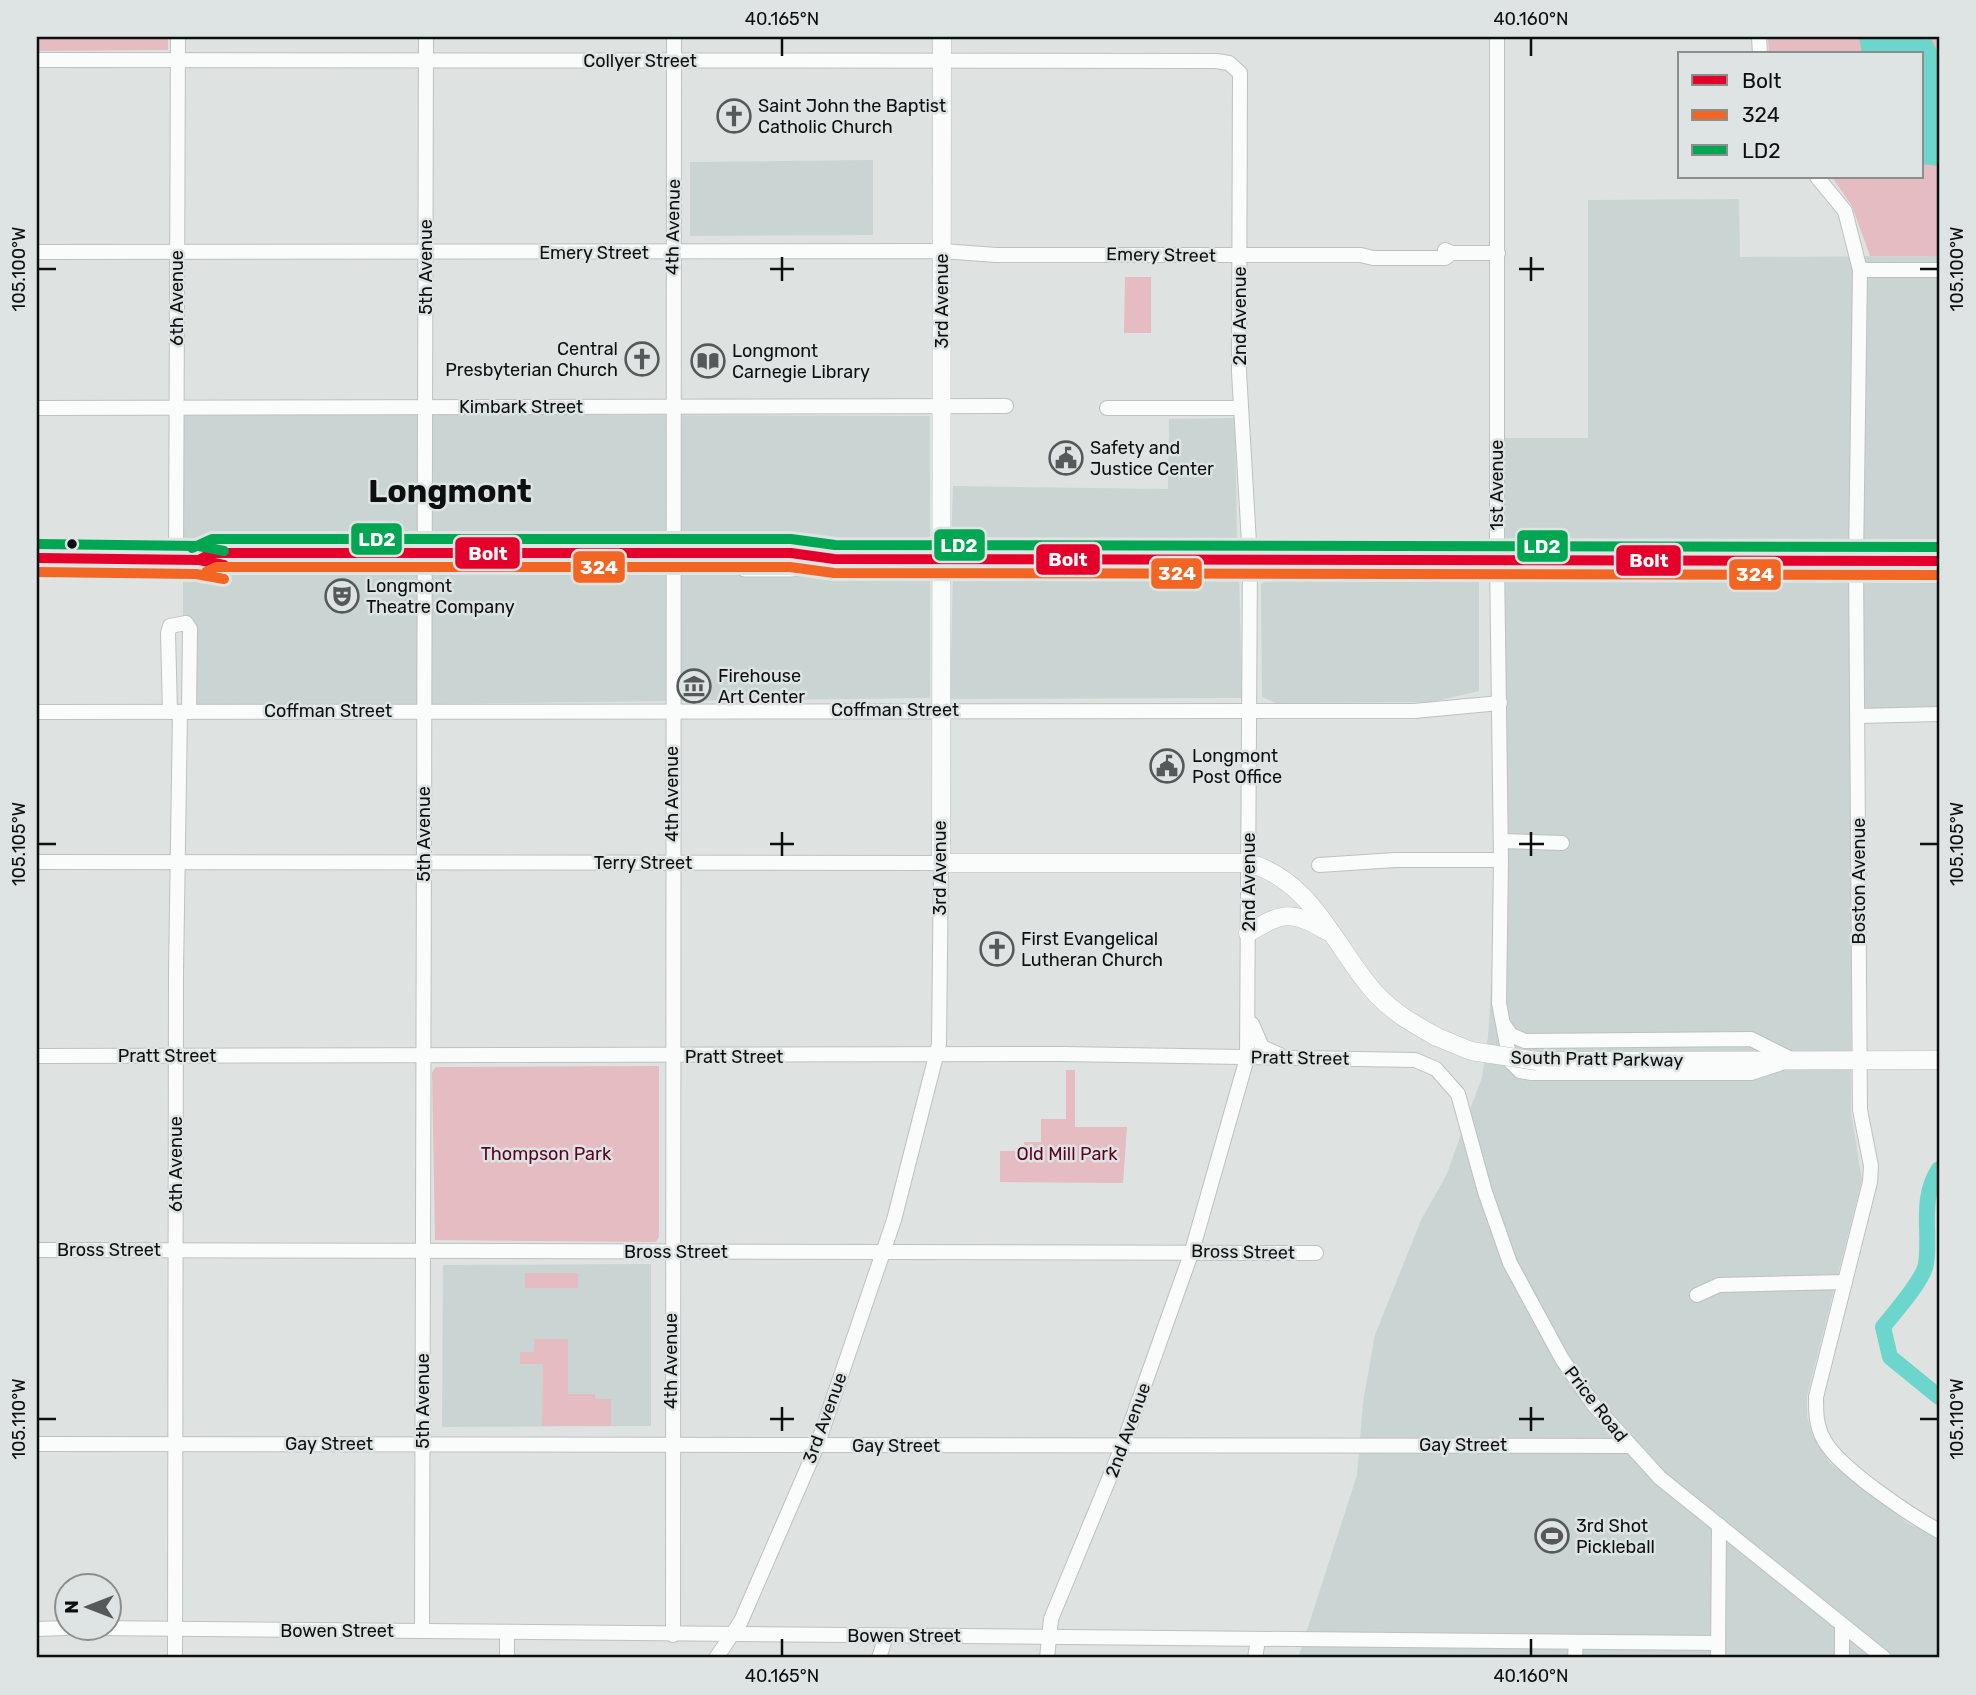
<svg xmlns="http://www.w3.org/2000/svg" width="1976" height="1695" font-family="Rubik,sans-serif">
<rect width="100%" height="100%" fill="#dee3e2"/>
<g fill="#cad4d3">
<polygon points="873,160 873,235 690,236 690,162"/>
<polygon points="1739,199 1740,257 1939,256 1939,707 1851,711 1851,1112 1862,1180 1807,1396 1807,1415 1812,1435 1830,1463 1909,1524 1939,1534 1939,1658 1298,1658 1357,1475 1363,1402 1375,1335 1422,1218 1446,1176 1482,1077 1488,1037 1495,928 1490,438 1588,438 1588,200"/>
<polygon points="183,414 930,416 930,698 183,707"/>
<polygon points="1235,418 1237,546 951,546 953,486 1168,489 1169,419"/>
<polygon points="1239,569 1242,698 950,699 953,570"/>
<polygon points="1276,571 1479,577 1479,691 1432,702 1275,703 1262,697 1261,585"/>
<polygon points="651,1264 651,1426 442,1427 443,1265"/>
</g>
<g fill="#e5bcc1">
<polygon points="37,37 168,37 168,50 37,51"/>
<polygon points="1768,37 1939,37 1939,256 1870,256 1852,206 1832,177 1922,177 1922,54 1769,54"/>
<polygon points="1125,277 1151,277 1151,333 1124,333"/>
<polygon points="659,1066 659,1237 656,1242 435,1240 432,1072 436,1067"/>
<polygon points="1066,1070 1075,1070 1075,1127 1127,1127 1123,1183 1000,1182 1000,1151 1023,1151 1024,1142 1041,1142 1041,1119 1066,1119"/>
<rect x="525" y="1273" width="53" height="15"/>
<polygon points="534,1339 568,1339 568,1394 595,1394 595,1399 611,1399 611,1426 542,1426 543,1364 520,1364 520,1352 534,1352"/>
</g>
<polygon fill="#6cd5cc" points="1859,37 1930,37 1939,54 1939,166 1922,164 1922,54 1862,54"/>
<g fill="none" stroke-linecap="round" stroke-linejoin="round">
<path stroke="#6cd5cc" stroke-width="16" d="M 1939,1169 C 1919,1199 1931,1232 1926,1264 C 1923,1281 1894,1313 1883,1327 L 1890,1357 L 1939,1397"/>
<defs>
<g id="minor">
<polyline points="1497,37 1497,560 1501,860 1499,1003 1510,1061 1520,1071 1531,1073 1751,1073 1779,1064"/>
<polyline points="1759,37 1760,54"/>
<polyline points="37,60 1216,61 1229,63 1240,73 1239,372 1250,560 1247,1058 1192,1251 1123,1445 1051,1619 1047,1658"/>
<path d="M 1817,177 L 1845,211 L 1860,270 L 1856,561 L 1860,1110 L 1871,1166 L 1870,1182 L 1816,1397 C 1816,1413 1816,1426 1824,1440 C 1839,1468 1910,1515 1939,1531"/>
<polyline points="1445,250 1452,253 1498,253"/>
<polyline points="37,252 942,251 996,255 1361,255 1373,258 1445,258 1452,253"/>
<polyline points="1860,270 1939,270"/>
<polyline points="37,408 1006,406"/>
<polyline points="1107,408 1241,408"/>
<polyline points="176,559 178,37"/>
<polyline points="37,712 1414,711 1500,703"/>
<polyline points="170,712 168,633 170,626 186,623 190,629 189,712"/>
<polyline points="1859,716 1939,714"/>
<polyline points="1501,841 1562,843"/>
<polyline points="37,862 941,863 939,1044 894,1220 817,1446 741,1621 716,1658"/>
<polyline points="1319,865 1395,860 1501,860"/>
<polyline points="1252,1024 1262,1047 1280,1055"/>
<polyline points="1504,1025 1511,1035 1525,1041 1751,1039 1793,1060"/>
<polyline points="37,1056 1063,1054 1415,1060 1436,1069 1458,1094 1485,1192 1510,1263 1562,1359 1593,1404 1660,1478 1884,1658"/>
<polyline points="37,1250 1316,1253"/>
<polyline points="1697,1295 1719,1285 1845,1282"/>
<polyline points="37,1444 1628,1446"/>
<polyline points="91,1628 1718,1643"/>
<polyline points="37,1629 66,1628"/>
<polyline points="422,1631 426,37"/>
<polyline points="673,1635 674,37"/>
<polyline points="175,1658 176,972 180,712"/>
<polyline points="507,1658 507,1634"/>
<polyline points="879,1658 886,1636"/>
<polyline points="1255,1658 1258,1640"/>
<polyline points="1575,1658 1576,1642"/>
<polyline points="1718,1658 1719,1525"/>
<polyline points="1842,1658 1842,1625"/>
</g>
<g id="major">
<path d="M 942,37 L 941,863 L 1249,863 C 1314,882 1334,947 1376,994 C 1394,1013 1415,1025 1437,1037"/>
<path d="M 1248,933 C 1283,912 1291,910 1327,931"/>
<polyline points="1537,1061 1939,1060"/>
</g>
<g id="highway">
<polyline points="37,558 199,560 211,565"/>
<polyline points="199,560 212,553 791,553 834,559 1939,561"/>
<polyline points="745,567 791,567 816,563"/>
</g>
</defs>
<use href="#minor" stroke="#bdc1bf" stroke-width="16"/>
<use href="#major" stroke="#bdc1bf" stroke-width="19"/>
<use href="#highway" stroke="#bdc1bf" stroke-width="21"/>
<use href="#minor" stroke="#fafbfb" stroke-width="14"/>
<use href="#major" stroke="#fafbfb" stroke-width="18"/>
<use href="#highway" stroke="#fafbfb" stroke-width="19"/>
<defs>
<polyline id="major-bridge" points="1437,1037 1471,1051 1537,1061"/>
</defs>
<use href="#major-bridge" stroke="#bdc1bf" stroke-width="19" stroke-linecap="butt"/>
<use href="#major-bridge" stroke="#fafbfb" stroke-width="18"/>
<defs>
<g id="bus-1">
<polyline points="37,558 199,560 224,565"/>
<polyline points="199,560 212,553 791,553 834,559 1939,561"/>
</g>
<g id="bus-2">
<polyline points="37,572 196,574 224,579"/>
<polyline points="206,572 216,567 790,567 834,573 1939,575"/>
</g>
<g id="bus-3">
<polyline points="37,544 199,546 224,551"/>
<polyline points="192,548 212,539 791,539 835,545 1939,547"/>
</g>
</defs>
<use href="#bus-1" stroke="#dde4e3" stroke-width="16"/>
<use href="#bus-2" stroke="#dde4e3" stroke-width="16"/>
<use href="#bus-3" stroke="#dde4e3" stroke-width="16"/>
<use href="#bus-1" stroke="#e4002b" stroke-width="10"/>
<use href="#bus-2" stroke="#f26522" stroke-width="10"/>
<use href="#bus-3" stroke="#00a651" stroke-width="10"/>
</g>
<path fill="none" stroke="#0d0f0f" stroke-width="2.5" d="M 782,38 L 782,56M 1531,38 L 1531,56M 782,257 L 782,281M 1531,257 L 1531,281M 38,269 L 56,269M 770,269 L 794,269M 1519,269 L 1544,269M 1920,269 L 1938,269M 782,832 L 782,856M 1531,832 L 1531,856M 38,844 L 56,844M 770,844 L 794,844M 1519,844 L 1544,844M 1920,844 L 1938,844M 782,1407 L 782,1431M 1531,1407 L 1531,1431M 38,1419 L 56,1419M 770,1419 L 794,1419M 1519,1419 L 1544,1419M 1920,1419 L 1938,1419M 782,1639 L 782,1656M 1531,1639 L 1531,1656"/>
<defs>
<symbol id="church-ring" viewBox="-11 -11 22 22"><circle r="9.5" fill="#dde4e3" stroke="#565959" stroke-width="1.5"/><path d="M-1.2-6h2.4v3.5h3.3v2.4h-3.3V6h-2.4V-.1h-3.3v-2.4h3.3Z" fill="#565959"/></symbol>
<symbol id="library-ring" viewBox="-11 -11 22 22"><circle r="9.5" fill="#dde4e3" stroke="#565959" stroke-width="1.5"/><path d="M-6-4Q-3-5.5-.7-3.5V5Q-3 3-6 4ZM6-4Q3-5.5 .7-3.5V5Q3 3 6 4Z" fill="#565959"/></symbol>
<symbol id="civic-ring" viewBox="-11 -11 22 22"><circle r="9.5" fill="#dde4e3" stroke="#565959" stroke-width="1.5"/><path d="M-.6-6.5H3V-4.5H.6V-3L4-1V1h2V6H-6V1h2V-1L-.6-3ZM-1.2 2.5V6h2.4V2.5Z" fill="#565959"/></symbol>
<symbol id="theatre-ring" viewBox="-11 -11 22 22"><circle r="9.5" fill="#dde4e3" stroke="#565959" stroke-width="1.5"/><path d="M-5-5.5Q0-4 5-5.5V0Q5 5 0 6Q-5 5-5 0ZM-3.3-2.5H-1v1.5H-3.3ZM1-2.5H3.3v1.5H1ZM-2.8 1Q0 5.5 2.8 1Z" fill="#565959"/></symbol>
<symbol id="museum-ring" viewBox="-11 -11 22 22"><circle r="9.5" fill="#dde4e3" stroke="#565959" stroke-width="1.5"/><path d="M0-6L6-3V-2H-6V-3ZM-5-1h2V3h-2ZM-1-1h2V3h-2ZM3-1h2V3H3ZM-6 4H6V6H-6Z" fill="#565959"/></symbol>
<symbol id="stadium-ring" viewBox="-11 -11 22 22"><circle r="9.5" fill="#dde4e3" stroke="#565959" stroke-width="1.5"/><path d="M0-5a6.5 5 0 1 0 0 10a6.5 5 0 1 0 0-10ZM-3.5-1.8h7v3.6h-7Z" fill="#565959"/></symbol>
</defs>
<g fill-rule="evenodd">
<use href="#church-ring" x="715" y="97" width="38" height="38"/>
<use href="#church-ring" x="623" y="340" width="38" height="38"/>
<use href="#library-ring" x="689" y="342" width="38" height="38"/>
<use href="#civic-ring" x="1047" y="439" width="38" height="38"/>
<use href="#theatre-ring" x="323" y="577" width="38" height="38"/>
<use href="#museum-ring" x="675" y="667" width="38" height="38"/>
<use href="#civic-ring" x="1148" y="747" width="38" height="38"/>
<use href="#church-ring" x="978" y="930" width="38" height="38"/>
<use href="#stadium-ring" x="1533" y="1517" width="38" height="38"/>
</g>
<circle fill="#0d0f0f" stroke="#dde4e3" stroke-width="2.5" cx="72" cy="544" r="6"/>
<g text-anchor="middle" stroke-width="5" stroke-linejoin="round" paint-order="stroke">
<g font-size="18" fill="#0d0f0f" stroke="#dde4e3">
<text x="640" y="67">Collyer Street</text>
<text transform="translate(673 227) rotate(-89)" y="6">4th Avenue</text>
<text x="594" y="259">Emery Street</text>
<text transform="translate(1161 255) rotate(1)" y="6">Emery Street</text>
<text transform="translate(426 267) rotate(-90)" y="6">5th Avenue</text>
<text transform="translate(177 298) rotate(-90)" y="6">6th Avenue</text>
<text transform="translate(942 301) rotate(-90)" y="6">3rd Avenue</text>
<text transform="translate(1240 316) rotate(-90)" y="6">2nd Avenue</text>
<text x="521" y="413">Kimbark Street</text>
<text transform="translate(1497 485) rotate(-90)" y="6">1st Avenue</text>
<text x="895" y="716">Coffman Street</text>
<text x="328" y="717">Coffman Street</text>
<text transform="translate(672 794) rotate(-90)" y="6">4th Avenue</text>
<text transform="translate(424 834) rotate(-90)" y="6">5th Avenue</text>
<text x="643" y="869">Terry Street</text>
<text transform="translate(940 868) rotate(-90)" y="6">3rd Avenue</text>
<text transform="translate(1859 881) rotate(-90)" y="6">Boston Avenue</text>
<text transform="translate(1249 882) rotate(-90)" y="6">2nd Avenue</text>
<text x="167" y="1062">Pratt Street</text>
<text x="734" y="1063">Pratt Street</text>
<text transform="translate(1300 1058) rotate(1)" y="6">Pratt Street</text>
<text transform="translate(1597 1059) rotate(1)" y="6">South Pratt Parkway</text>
<text transform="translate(176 1164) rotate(-90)" y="6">6th Avenue</text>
<text x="109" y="1256">Bross Street</text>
<text x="676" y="1258">Bross Street</text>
<text transform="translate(1243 1252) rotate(1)" y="6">Bross Street</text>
<text transform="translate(671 1361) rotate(-90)" y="6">4th Avenue</text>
<text transform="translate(423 1401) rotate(-90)" y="6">5th Avenue</text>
<text transform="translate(1596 1404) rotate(52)" y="6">Price Road</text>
<text transform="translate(825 1418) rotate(-70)" y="6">3rd Avenue</text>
<text transform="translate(1128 1430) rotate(-70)" y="6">2nd Avenue</text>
<text x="329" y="1450">Gay Street</text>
<text x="1463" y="1451">Gay Street</text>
<text x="896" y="1452">Gay Street</text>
<text x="337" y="1637">Bowen Street</text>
<text x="904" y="1642">Bowen Street</text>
</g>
<g font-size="18" fill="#0d0f0f" stroke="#dde4e3" text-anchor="start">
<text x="758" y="112">Saint John the Baptist<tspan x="758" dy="21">Catholic Church</tspan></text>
<text x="618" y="355" text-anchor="end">Central<tspan x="618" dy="21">Presbyterian Church</tspan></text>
<text x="732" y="357">Longmont<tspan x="732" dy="21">Carnegie Library</tspan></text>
<text x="1090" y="454">Safety and<tspan x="1090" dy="21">Justice Center</tspan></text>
<text x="366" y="592">Longmont<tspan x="366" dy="21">Theatre Company</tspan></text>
<text x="718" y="682">Firehouse<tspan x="718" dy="21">Art Center</tspan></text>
<text x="1192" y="762">Longmont<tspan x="1192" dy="21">Post Office</tspan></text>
<text x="1021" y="945">First Evangelical<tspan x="1021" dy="21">Lutheran Church</tspan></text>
<text x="1576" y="1532">3rd Shot<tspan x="1576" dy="21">Pickleball</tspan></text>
</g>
<g font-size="18" fill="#5e0120" stroke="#dde4e3">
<text x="546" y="1160">Thompson Park</text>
<text x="1067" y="1160">Old Mill Park</text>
</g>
<g font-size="32" font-weight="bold" fill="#0d0f0f" stroke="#dde4e3">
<text x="450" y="502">Longmont</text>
</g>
</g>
<g stroke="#dde4e3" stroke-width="2.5">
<rect x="350" y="522" width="53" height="34" rx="7" fill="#00a651"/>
<rect x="933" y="528" width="53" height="34" rx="7" fill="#00a651"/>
<rect x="1516" y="529" width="53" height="34" rx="7" fill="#00a651"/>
<rect x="454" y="536" width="67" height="34" rx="7" fill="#e4002b"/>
<rect x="1035" y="543" width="66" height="33" rx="7" fill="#e4002b"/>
<rect x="1615" y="544" width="67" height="33" rx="7" fill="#e4002b"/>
<rect x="572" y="550" width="54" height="34" rx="7" fill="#f26522"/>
<rect x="1150" y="557" width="53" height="33" rx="7" fill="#f26522"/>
<rect x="1728" y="558" width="54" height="33" rx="7" fill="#f26522"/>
</g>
<g font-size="19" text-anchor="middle" font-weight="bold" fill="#fff">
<text x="377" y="546">LD2</text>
<text x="959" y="552">LD2</text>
<text x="1542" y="553">LD2</text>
<text x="488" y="560">Bolt</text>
<text x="1068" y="566">Bolt</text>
<text x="1649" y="567">Bolt</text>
<text x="599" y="574">324</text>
<text x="1177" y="580">324</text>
<text x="1755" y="581">324</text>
</g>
<rect width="1976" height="1695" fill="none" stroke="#dde4e3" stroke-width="77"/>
<rect x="1678" y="52" width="245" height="126" fill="#dde4e3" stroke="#8a8f8e" stroke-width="2"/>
<rect x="1692" y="75" width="35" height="10" fill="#e4002b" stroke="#8a8f8e" stroke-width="2"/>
<text x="1742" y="88" font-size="21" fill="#0d0f0f">Bolt</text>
<rect x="1692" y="110" width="35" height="10" fill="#f26522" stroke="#8a8f8e" stroke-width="2"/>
<text x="1742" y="122" font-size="21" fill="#0d0f0f">324</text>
<rect x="1692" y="145" width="35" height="10" fill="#00a651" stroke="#8a8f8e" stroke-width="2"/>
<text x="1742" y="158" font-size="21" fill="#0d0f0f">LD2</text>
<g transform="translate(88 1607) rotate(270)"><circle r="33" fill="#dde4e3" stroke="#8a8f8e" stroke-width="2"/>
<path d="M0-5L12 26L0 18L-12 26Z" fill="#565959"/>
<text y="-10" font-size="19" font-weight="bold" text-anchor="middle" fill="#0d0f0f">N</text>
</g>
<rect x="38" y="38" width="1900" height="1618" fill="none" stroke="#0d0f0f" stroke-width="2.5"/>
<g font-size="18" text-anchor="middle" fill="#0d0f0f">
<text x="782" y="25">40.165°N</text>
<text x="1531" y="25">40.160°N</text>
<text transform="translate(1957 269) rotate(-90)" y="6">105.100°W</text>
<text transform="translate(19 269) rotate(-90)" y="6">105.100°W</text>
<text transform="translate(1957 844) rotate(-90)" y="6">105.105°W</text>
<text transform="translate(19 844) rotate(-90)" y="6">105.105°W</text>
<text transform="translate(1957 1419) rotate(-90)" y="6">105.110°W</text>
<text transform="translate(19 1419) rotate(-90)" y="6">105.110°W</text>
<text x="782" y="1682">40.165°N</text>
<text x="1531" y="1682">40.160°N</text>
</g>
</svg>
